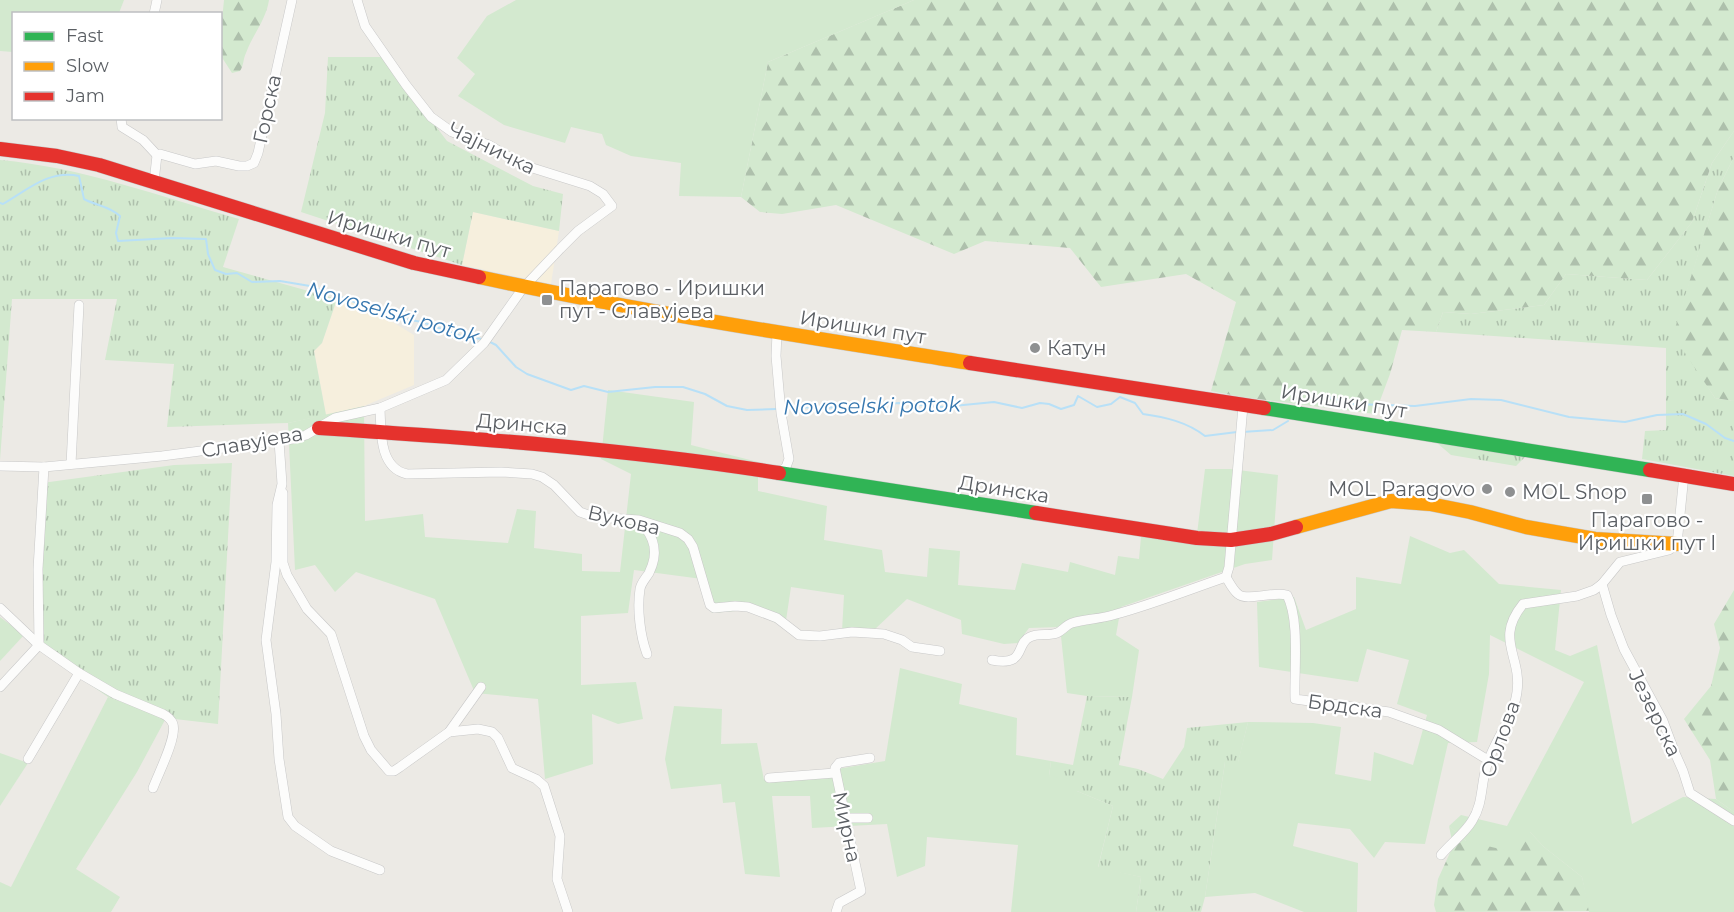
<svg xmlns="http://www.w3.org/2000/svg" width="1734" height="912" font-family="Montserrat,sans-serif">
<defs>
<pattern id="grass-tufts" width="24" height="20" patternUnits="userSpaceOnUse" patternTransform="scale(1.5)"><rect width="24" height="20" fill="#d3e9cf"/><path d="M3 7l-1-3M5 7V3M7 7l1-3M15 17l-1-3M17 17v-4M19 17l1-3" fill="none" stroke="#aec0ac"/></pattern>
<pattern id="forest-firs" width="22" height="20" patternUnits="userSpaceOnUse" patternTransform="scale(1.5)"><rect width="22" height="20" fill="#d3e9cf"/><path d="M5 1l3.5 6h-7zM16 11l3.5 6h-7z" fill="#aec0ac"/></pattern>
</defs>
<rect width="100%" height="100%" fill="#eceae5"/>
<g fill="#f6efdd">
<polygon points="473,212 559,231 551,284 462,265"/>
<polygon points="337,299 368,307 414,335 414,385 364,406 326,415 314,351 322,343"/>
</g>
<g fill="url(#grass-tufts)">
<polygon points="328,57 383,57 447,141 533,186 563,194 559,231 473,212 462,265 301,212 325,113"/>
<polygon points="1734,131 1734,157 1718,189 1674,334 1715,398 1734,401 1734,476 1642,459 1645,431 1666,430 1666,348 1436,332 1443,312 1471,314 1544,305 1566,274 1647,280 1692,222 1712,163"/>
<path d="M 0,160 C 81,167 162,197 239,219 L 223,267 L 337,299 L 322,343 L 314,351 L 326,415 L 288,423 L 167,427 L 174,364 L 105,360 L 117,299 L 12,299 L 0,460 Z"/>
<polygon points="1430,437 1529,453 1516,466 1451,455"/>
<polygon points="232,463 218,724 166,718 108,697 40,650 42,483 174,465"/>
<polygon points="1087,696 1132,697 1119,765 1138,769 1163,779 1184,747 1187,728 1248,722 1238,763 1225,762 1205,897 1201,912 1136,912 1141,877 1098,868 1113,806 1077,791 1049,776 1051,761 1073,765"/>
</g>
<g fill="url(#forest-firs)">
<path d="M 224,0 L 269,0 C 266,20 253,34 246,53 C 243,59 244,65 240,71 L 232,73 L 221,56 L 221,30 Z"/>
<polygon points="914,0 1734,0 1734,131 1712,163 1692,222 1647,280 1566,274 1544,305 1471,314 1443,312 1436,332 1402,330 1390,374 1375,414 1242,397 1211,391 1236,302 1186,274 1101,287 1070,248 985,241 954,254 836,205 782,214 760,212 741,197 768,62"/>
<polygon points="1734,157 1734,401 1715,398 1673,335 1718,189"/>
<polygon points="1734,590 1734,812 1716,799 1710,760 1684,719 1711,686 1720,648 1714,624"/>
<polygon points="1449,826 1466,841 1530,832 1544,847 1582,877 1590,911 1436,912 1434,905 1438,879 1453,846"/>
</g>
<g fill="#d3e9cf">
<polygon points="0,0 124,0 119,13 14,14 13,52 0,51"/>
<polygon points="516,0 914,0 768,62 741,197 679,196 681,163 631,156 606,145 602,134 571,127 565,143 504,125 458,96 475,74 457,58 487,16"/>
<polygon points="608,390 694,402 691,445 758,462 758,491 827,506 824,540 882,550 885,572 927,577 929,548 960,551 958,585 1015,590 1022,563 1068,572 1070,562 1115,575 1118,556 1139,559 1142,526 1197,534 1205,469 1230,469 1278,475 1272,560 1245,564 1121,607 1116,635 1139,650 1132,697 1087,696 1067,693 1060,627 1029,628 1018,643 1004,644 962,634 961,620 907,599 874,630 842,631 844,595 791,587 785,627 747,610 712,613 702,579 634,570 628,613 581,616 581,685 636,682 643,719 618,724 592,714 593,764 545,779 538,699 475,693 435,599 356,572 335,592 315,565 295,570 288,423 364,406 365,521 423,514 425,537 508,543 517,509 536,511 534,548 582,554 582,571 620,572 631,474 601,459"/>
<polygon points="1410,536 1450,553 1464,550 1499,584 1561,590 1555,650 1570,656 1597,645 1632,824 1683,797 1716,799 1734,812 1734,912 1589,912 1582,877 1544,847 1530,832 1517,853 1466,841 1449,826 1461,815 1507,826 1584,682 1490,635 1489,674 1477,742 1448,743 1425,844 1385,842 1374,858 1350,829 1298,823 1293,846 1358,863 1357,912 1304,912 1255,893 1205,897 1225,762 1238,762 1248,722 1313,723 1341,727 1335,774 1371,781 1374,752 1413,765 1427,715 1397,704 1409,660 1367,649 1358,682 1259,667 1257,602 1294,597 1306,630 1356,609 1356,577 1401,584"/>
<polygon points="0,617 24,635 0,661"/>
<polygon points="900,668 962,684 959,704 1017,718 1016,755 1051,761 1049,776 1075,780 1077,791 1113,806 1098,867 1141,877 1136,912 1011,912 1018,845 927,837 925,866 897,877 887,824 812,828 810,796 772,796 780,877 745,874 735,802 723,803 721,784 671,789 665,759 674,706 722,709 721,744 757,743 764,780 833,777 831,770 885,761"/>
<polygon points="108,697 166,718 137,772 76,869 120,897 111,912 0,912 0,882 11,887"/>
<polygon points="0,753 28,763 0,806"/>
</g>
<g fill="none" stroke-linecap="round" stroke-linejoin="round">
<g stroke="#b8e0f7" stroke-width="2">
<path d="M 0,203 L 3,204 C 27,190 50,169 79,176 L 84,199 C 97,206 109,206 120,216 L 116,233 L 118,241 L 172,238 L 206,239 L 208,254 L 215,270 L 226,274 L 237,273 L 252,282 L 280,281 L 310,286 L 399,318 L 422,322 L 464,337 L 483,339"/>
<polyline points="488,341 496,345 516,367 527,374 571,390 584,386 608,392 655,387 683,387 705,394 727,406 747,410 776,409"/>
<polyline points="1306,400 1328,397 1353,404 1415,406 1471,399 1501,400 1569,417 1625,422 1657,415 1683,414 1706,424 1725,438 1734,441"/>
<path d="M 782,409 L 794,407 L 823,408 L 899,403 L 943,407 L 994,402 L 1022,408 L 1040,403 L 1049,404 L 1061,409 L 1074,405 L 1078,396 L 1097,407 L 1111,404 L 1120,397 L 1135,403 L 1143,414 C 1165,417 1187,422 1205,436 L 1237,432"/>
<polyline points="1242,432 1273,430 1288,421"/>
</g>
<defs>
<g id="street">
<polyline points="154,14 157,0"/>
<polyline points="121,118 122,127 143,140 157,155"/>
<polyline points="154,182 157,155 160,154 195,164 216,161 239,166 247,166 254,163 258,153 292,0"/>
<polyline points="777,333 776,356 781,413 789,459 786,467 780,472"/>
<path d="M 380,408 C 381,431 379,468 407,474 L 501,472 L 532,474 L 542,477 L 554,485 L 580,512 L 594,517 L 639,520 L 680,533 L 688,539 L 693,547 L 707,595 L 710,605 L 714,608 L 735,606 L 748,607 L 777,618 L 799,635 L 820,636 L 852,632 L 884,634 L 902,640 L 912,647 L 940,651"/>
<polyline points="279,441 282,484 277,505 276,562 266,640 276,714 279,759 288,817 295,826 331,851 380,870"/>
<polyline points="71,464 79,305"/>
<polyline points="0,466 44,467 162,456 293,439 306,435 335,418 380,408 446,380 484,343 523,288 560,249 578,231 612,206 603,194 590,186 523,165 489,145 452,132 431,117 406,85 365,26 357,0"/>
<polyline points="283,493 283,563 287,575 307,609 331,634 364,736 371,750 389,771 394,771 400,767 449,732 481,687"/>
<path d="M 640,522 C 655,537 659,553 649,573 C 646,578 641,583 640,589 C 637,609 640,635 647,654"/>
<path d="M 1226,577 C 1229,582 1233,590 1238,594 C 1247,602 1271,591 1287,595 C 1300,619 1294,671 1295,699 L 1389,712 L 1439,730 L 1488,760"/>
<polyline points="1226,577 1229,567 1243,406"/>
<polyline points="1602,584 1611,615 1624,649 1663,721 1675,753 1683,771 1690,793 1734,821"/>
<path d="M 0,608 L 39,645 L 79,673 L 115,694 L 163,714 C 167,716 171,719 173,724 C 177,738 158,774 153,788"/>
<path d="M 992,660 C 1027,667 1015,643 1030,637 C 1038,633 1049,636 1057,633 C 1062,631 1066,625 1072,623 C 1085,619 1100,619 1113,615 C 1151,605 1188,590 1226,577"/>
<polyline points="0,687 39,645 38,569 44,467"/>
<polyline points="449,732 478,729 492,732 498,738 512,768 536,779 544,786 560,836 557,879 568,912"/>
<polyline points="28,759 79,673"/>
<polyline points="769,778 835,773"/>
<polyline points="845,818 868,818"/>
<path d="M 1441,855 C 1450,844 1465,833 1472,821 C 1482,806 1481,789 1485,772 C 1491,743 1513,722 1517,692 C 1522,655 1494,640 1523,604 L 1577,596 L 1594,590 L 1602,584 L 1620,562 L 1669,550 L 1677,544 L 1684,475"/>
<polyline points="836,912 839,903 861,891 835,768 839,763 870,758"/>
</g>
<g id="fast">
<polyline points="1264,408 1650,470"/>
<polyline points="779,473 1036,513"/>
</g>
<g id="slow">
<path d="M 479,277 C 642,312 806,337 970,363"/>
<polyline points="1296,527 1391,501 1430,504 1470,512 1526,527 1595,539 1677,544"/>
</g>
<g id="jam">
<polyline points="0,149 57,156 99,165 414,263 479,277"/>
<polyline points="970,363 1264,408"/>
<path d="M 319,428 C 473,438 627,449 779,473"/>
<polyline points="1650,470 1734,484"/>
<polyline points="1036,513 1197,538 1231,540 1271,534 1296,527"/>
</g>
</defs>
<use href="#street" stroke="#c8c8c8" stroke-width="10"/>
<use href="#fast" stroke="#c9c9c9" stroke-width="15"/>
<use href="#slow" stroke="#c9c9c9" stroke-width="15"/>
<use href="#jam" stroke="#c9c9c9" stroke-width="15"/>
<use href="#street" stroke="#fcfcfb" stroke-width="9"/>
<use href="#fast" stroke="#30b455" stroke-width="14"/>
<use href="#slow" stroke="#ff9f0a" stroke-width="14"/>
<use href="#jam" stroke="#e5322d" stroke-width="14"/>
</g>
<g fill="#8e9091" stroke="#fff" stroke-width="2">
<rect x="541" y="294" width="12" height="12" rx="3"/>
<circle cx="1035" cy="348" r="6"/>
<circle cx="1487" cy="489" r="6"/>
<circle cx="1510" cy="492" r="6"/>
<rect x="1641" y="493" width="12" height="12" rx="3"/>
</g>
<g text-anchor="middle" stroke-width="4.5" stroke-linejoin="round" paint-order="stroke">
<g font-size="20" fill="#5b5f64" stroke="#fff">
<text transform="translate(267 109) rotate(-78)" y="7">Горска</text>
<text transform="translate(492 148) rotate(26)" y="7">Чајничка</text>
<text transform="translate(389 234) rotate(16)" y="7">Иришки пут</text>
<text transform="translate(863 327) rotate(9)" y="7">Иришки пут</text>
<text transform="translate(1344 401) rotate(9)" y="7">Иришки пут</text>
<text transform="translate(522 424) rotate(5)" y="7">Дринска</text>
<text transform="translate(252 442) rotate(-10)" y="7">Славујева</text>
<text transform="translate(1004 489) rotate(9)" y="7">Дринска</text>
<text transform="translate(624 520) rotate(13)" y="7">Вукова</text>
<text transform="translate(1345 706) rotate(8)" y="7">Брдска</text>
<text transform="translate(1655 713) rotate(64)" y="7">Језерска</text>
<text transform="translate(1500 739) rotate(-70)" y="7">Орлова</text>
<text transform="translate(847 827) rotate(78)" y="7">Мирна</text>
</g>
<g font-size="20" fill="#5b5f64" stroke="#fff" text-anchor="start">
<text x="559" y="295">Парагово - Иришки<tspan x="559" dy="23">пут - Славујева</tspan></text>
<text x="1047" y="355">Катун</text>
<text x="1475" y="496" text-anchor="end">MOL Paragovo</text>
<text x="1522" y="499">MOL Shop</text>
<text x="1647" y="527" text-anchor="middle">Парагово -<tspan x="1647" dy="23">Иришки пут I</tspan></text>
</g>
<g font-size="21" font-style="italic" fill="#3677af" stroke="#fff">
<text transform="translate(393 313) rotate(16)" y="7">Novoselski potok</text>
<text transform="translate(872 406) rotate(-1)" y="7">Novoselski potok</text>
</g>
</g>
<rect x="12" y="12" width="210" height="108" fill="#ffffff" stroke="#bdbfc1" stroke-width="1.5"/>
<rect x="24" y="32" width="30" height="9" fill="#30b455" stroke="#bdbfc1" stroke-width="1.5"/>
<text x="66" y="42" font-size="18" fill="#5b5f64">Fast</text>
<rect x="24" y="62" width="30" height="9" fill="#ff9f0a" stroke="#bdbfc1" stroke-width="1.5"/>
<text x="66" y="72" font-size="18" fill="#5b5f64">Slow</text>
<rect x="24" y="92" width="30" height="9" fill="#e5322d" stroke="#bdbfc1" stroke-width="1.5"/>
<text x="66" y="102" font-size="18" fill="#5b5f64">Jam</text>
</svg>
